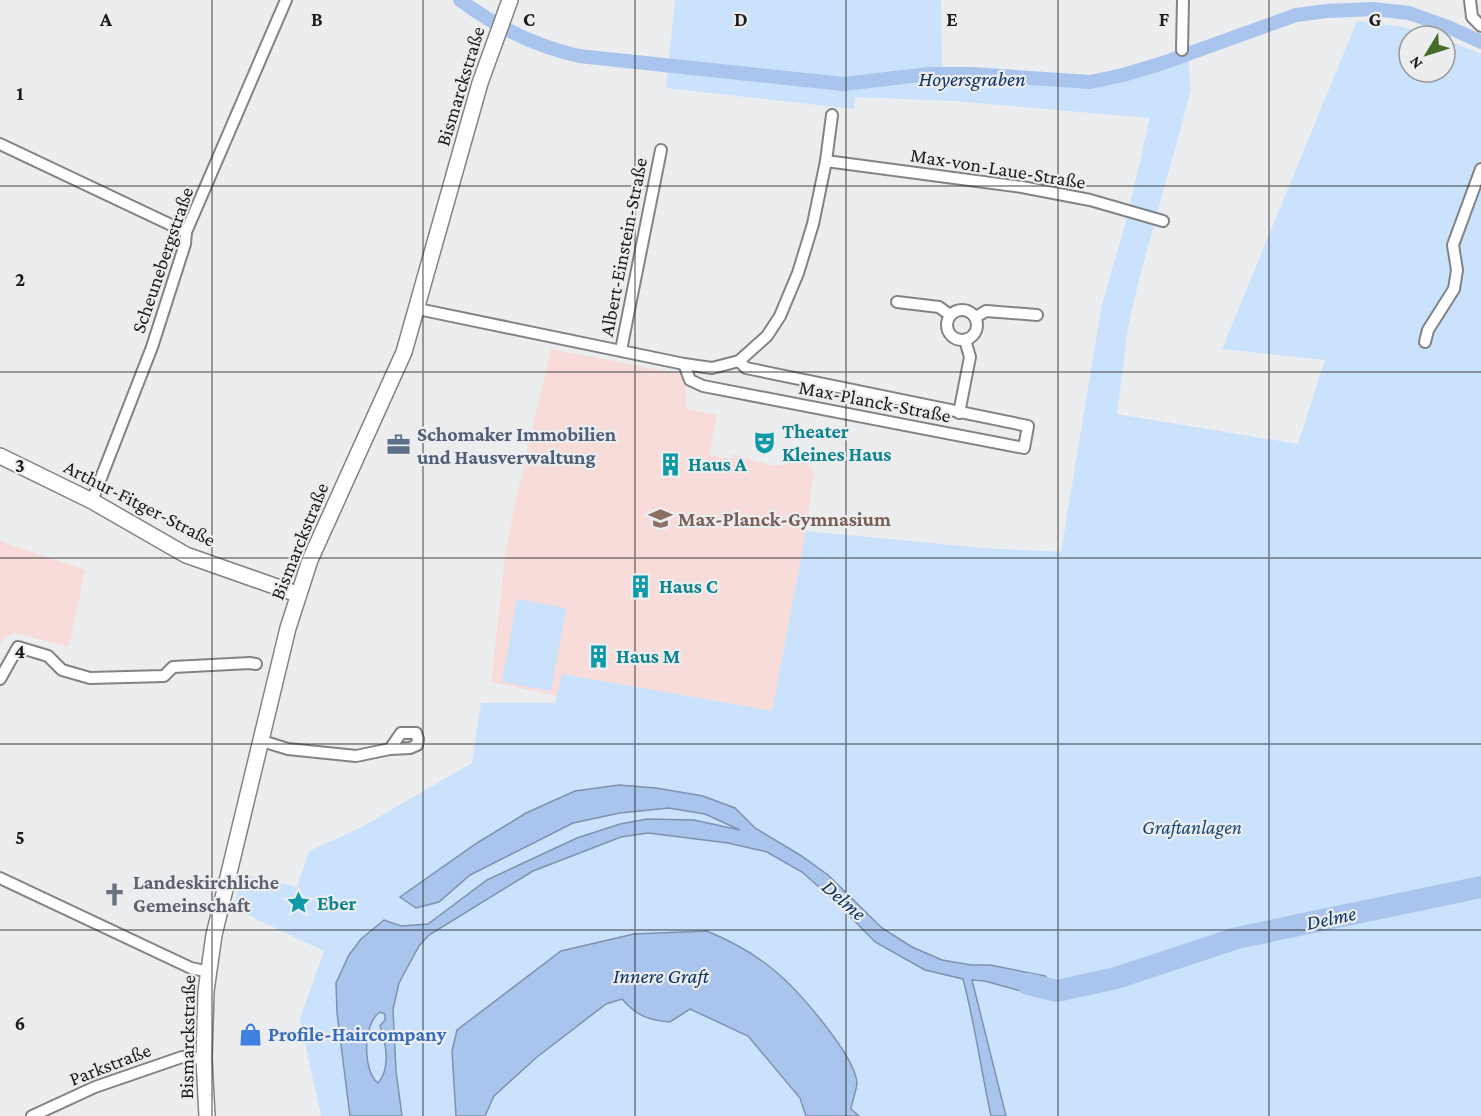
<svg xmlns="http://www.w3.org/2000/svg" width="1481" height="1116" font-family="'Crimson Pro',serif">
<rect width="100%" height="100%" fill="#ecedef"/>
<g fill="#f7dcd9">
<polygon points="551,349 686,375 686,409 717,415 709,455 731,459 732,454 773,466 804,461 814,472 806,531 772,711 563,674 557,696 491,682 505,557 514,508"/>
<polygon points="0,541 85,570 69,647 15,633 5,637 0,644"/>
</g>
<g fill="#cae2fc">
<polygon points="675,0 941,0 942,68 1086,76 1126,70 1187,47 1191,90 1139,280 1128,328 1117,414 1298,444 1325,360 1222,349 1357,21 1404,27 1434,36 1409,36 1409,72 1445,72 1445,39 1481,54 1481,1116 321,1116 300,1019 324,951 233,908 243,874 297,887 309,851 360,828 472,763 481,703 555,703 562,674 772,711 806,531 983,548 1061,552 1102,304 1125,225 1150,118 954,101 855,97 854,109 666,88"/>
<polygon points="517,599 566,608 551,691 502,682"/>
</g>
<g fill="#a9c5ed" stroke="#7e92ae" stroke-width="1.5" fill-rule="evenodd">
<path d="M 619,785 L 656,788 L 703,796 L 735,808 L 755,828 L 800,855 L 828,875 L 882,928 L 912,947 L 942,960 L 971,965 L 990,965 L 1045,976 L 1057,991 L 1054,997 L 1028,993 L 985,981 L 972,980 L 1006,1116 L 991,1116 C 981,1070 975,1024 963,979 L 925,970 L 875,942 L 836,902 L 802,872 L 767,852 L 728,843 L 648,833 L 621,837 L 533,871 L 429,935 L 419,946 L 399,983 L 393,1009 L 396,1071 L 402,1116 L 350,1116 L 337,1013 L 336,983 L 349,955 L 361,939 L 384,920 L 401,926 L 428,924 L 487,880 L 577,838 L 620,824 L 647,819 L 694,820 L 740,830 L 705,814 L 669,808 L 620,813 L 573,823 L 470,875 L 439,902 L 416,908 L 400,897 L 477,843 L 526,813 L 575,791 ZM 380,1012 L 385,1014 L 385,1020 L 380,1026 C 386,1043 391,1068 378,1083 C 363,1072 362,1024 380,1012 Z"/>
<path d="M 707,931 C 731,941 755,954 775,971 C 798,990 853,1053 857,1082 C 857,1090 852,1101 851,1109 L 859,1116 L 806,1116 L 800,1098 L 748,1036 L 690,1009 L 670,1022 C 648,1020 637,1016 622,999 L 606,1004 L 537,1057 L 494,1096 L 485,1116 L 456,1116 L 452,1051 L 457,1030 L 561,951 L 634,934 Z"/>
</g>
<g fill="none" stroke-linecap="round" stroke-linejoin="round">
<path stroke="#a9c5ed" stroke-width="14" d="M 460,0 C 496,27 535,46 579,56 L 843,84 L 929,74 L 972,74 L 1090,82 L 1123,75 L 1163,63 L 1296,15 L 1327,11 L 1373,9 L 1409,13 L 1448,27 L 1481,42"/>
<polyline stroke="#a9c5ed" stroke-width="22" points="1028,984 1057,991 1116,978 1237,938 1481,887"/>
<defs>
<g id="minor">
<polyline points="1470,0 1472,17 1481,26"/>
<polyline points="1182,50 1183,0"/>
<polyline points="0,144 186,232"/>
<polyline points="826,161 1022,187 1090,200 1163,221"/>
<polyline points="897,302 939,307 950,315"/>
<polyline points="418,309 684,364 712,368 739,361 767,336 780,316 798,273 813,224 826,161 832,115"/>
<circle cx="962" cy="325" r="15"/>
<polyline points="976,317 986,311 1037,315"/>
<polyline points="1425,342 1428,330 1454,289 1457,270 1453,245 1481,169"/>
<polyline points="621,350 661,150"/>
<polyline points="684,364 690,380 703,386 1024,448 1028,426 746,368 739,361"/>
<polyline points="959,413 970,357 965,340"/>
<polyline points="92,501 152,347 185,244 186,232 286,0"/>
<polyline points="0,679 18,647 48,656 62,670 90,678 164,676 173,667 250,663 256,664"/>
<polyline points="262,741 288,749 356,756 390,749 410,748 417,745 418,739 416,733 401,733 390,749"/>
<polyline points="0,878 191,968 209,972"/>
<polyline points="32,1116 95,1087 182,1057 204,1059"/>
</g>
<g id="secondary">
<polyline points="0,456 92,501 186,555 297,594"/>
<polyline points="207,1116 204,1059 206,991 214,935 288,628 310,560 404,352 480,83 510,0"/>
</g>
</defs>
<use href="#minor" stroke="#828384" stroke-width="14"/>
<use href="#secondary" stroke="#828384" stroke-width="18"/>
<use href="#minor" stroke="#fff" stroke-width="10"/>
<use href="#secondary" stroke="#fff" stroke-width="15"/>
</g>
<path fill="none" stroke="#1b1b1c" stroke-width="1.5" stroke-opacity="0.55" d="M 212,0 L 212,1116M 423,0 L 423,1116M 635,0 L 635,1116M 846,0 L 846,1116M 1058,0 L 1058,1116M 1269,0 L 1269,1116M 0,186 L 1481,186M 0,372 L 1481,372M 0,558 L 1481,558M 0,744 L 1481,744M 0,930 L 1481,930"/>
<defs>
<symbol id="theatre-bare" viewBox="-9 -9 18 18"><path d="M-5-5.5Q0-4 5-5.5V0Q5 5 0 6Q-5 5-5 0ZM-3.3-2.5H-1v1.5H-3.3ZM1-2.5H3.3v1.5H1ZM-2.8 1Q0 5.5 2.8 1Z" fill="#0f9aa8" stroke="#ecedef" stroke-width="2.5" paint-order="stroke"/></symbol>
<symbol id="office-bare" viewBox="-9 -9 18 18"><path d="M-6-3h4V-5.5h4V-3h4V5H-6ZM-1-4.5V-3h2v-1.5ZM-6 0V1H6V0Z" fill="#5c6f8a" stroke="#ecedef" stroke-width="2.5" paint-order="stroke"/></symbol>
<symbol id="building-bare" viewBox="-9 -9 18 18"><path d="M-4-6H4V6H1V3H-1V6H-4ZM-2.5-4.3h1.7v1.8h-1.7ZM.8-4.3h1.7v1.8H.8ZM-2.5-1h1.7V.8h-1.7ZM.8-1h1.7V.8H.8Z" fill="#0f9aa8" stroke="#ecedef" stroke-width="2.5" paint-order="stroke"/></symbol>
<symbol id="school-bare" viewBox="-9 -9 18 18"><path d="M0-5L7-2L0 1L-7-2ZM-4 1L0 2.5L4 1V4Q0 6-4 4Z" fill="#8d6e63" stroke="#ecedef" stroke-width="2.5" paint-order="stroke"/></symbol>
<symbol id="church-bare" viewBox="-9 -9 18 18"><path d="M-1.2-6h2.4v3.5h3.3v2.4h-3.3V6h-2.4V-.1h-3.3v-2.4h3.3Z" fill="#6b7280" stroke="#ecedef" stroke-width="2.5" paint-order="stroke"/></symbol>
<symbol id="sight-bare" viewBox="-9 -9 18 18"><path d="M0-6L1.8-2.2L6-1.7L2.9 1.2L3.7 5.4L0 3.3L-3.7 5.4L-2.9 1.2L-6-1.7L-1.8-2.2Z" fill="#0f9aa8" stroke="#ecedef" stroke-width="2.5" paint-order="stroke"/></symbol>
<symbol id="shop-bare" viewBox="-9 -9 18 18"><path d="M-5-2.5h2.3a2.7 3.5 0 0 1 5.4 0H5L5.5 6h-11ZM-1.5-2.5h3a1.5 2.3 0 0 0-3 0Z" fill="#3f7fe0" stroke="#ecedef" stroke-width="2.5" paint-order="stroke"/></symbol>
</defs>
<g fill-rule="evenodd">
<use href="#theatre-bare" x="748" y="426" width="33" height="33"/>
<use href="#office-bare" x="382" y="428" width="33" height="33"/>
<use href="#building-bare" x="654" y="448" width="33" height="33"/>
<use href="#school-bare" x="644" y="502" width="33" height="33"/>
<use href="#building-bare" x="624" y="570" width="33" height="33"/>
<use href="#building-bare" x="582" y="640" width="33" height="33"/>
<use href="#church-bare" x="98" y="878" width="33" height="33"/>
<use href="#sight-bare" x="282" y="886" width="33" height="33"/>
<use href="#shop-bare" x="234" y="1018" width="33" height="33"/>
</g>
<g text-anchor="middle" stroke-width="4.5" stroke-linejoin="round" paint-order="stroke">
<g font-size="20" fill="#1b1b1c" stroke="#ecedef">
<text transform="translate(460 86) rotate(-73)" y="7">Bismarckstraße</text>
<text transform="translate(998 168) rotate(9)" y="7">Max-von-Laue-Straße</text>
<text transform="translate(623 247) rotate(-79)" y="7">Albert-Einstein-Straße</text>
<text transform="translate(162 260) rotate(-71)" y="7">Scheunebergstraße</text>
<text transform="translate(875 401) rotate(11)" y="7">Max-Planck-Straße</text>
<text transform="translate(140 503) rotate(27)" y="7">Arthur-Fitger-Straße</text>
<text transform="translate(299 541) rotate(-68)" y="7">Bismarckstraße</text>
<text transform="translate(187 1037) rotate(-89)" y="7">Bismarckstraße</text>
<text transform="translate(110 1064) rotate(-21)" y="7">Parkstraße</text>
</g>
<g font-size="20" font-weight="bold" fill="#0d838f" stroke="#ecedef" text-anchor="start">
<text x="782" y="438">Theater<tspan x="782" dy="23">Kleines Haus</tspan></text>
<text x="688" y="471">Haus A</text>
<text x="659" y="593">Haus C</text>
<text x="616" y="663">Haus M</text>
<text x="317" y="910">Eber</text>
</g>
<g font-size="20" font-weight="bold" fill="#4e5e75" stroke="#ecedef" text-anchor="start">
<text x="417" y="441">Schomaker Immobilien<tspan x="417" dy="23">und Hausverwaltung</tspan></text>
</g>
<g font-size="20" font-weight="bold" fill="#785e54" stroke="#ecedef" text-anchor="start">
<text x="678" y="526">Max-Planck-Gymnasium</text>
</g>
<g font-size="20" font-style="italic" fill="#194877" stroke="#ecedef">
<text x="1192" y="834">Graftanlagen</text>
</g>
<g font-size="20" font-weight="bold" fill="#5b616d" stroke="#ecedef" text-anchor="start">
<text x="133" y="889">Landeskirchliche<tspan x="133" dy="23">Gemeinschaft</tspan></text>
</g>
<g font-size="20" font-weight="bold" fill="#366cbe" stroke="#ecedef" text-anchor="start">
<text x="268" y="1041">Profile-Haircompany</text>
</g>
<g font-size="21" font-style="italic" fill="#0f3464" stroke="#ecedef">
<text x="972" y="86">Hoyersgraben</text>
<text transform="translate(844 900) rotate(41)" y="7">Delme</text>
<text transform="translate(1331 918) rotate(-12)" y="7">Delme</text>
<text x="661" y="983">Innere Graft</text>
</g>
</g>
<g font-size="20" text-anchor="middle" font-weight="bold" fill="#1b1b1c" stroke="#ecedef" stroke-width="4.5" stroke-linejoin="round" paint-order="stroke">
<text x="106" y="26">A</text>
<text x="317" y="26">B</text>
<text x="529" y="26">C</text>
<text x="741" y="26">D</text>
<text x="952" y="26">E</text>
<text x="1164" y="26">F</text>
<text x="1375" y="26">G</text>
<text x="20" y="100">1</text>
<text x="20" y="286">2</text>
<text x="20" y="472">3</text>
<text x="20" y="658">4</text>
<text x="20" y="844">5</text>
<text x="20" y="1030">6</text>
</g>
<g transform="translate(1427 54) rotate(232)"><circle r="28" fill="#ecedef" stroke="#98999b" stroke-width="1.5"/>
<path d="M0-4.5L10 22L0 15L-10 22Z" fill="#456d28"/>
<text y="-9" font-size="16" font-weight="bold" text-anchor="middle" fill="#1b1b1c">N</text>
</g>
</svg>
